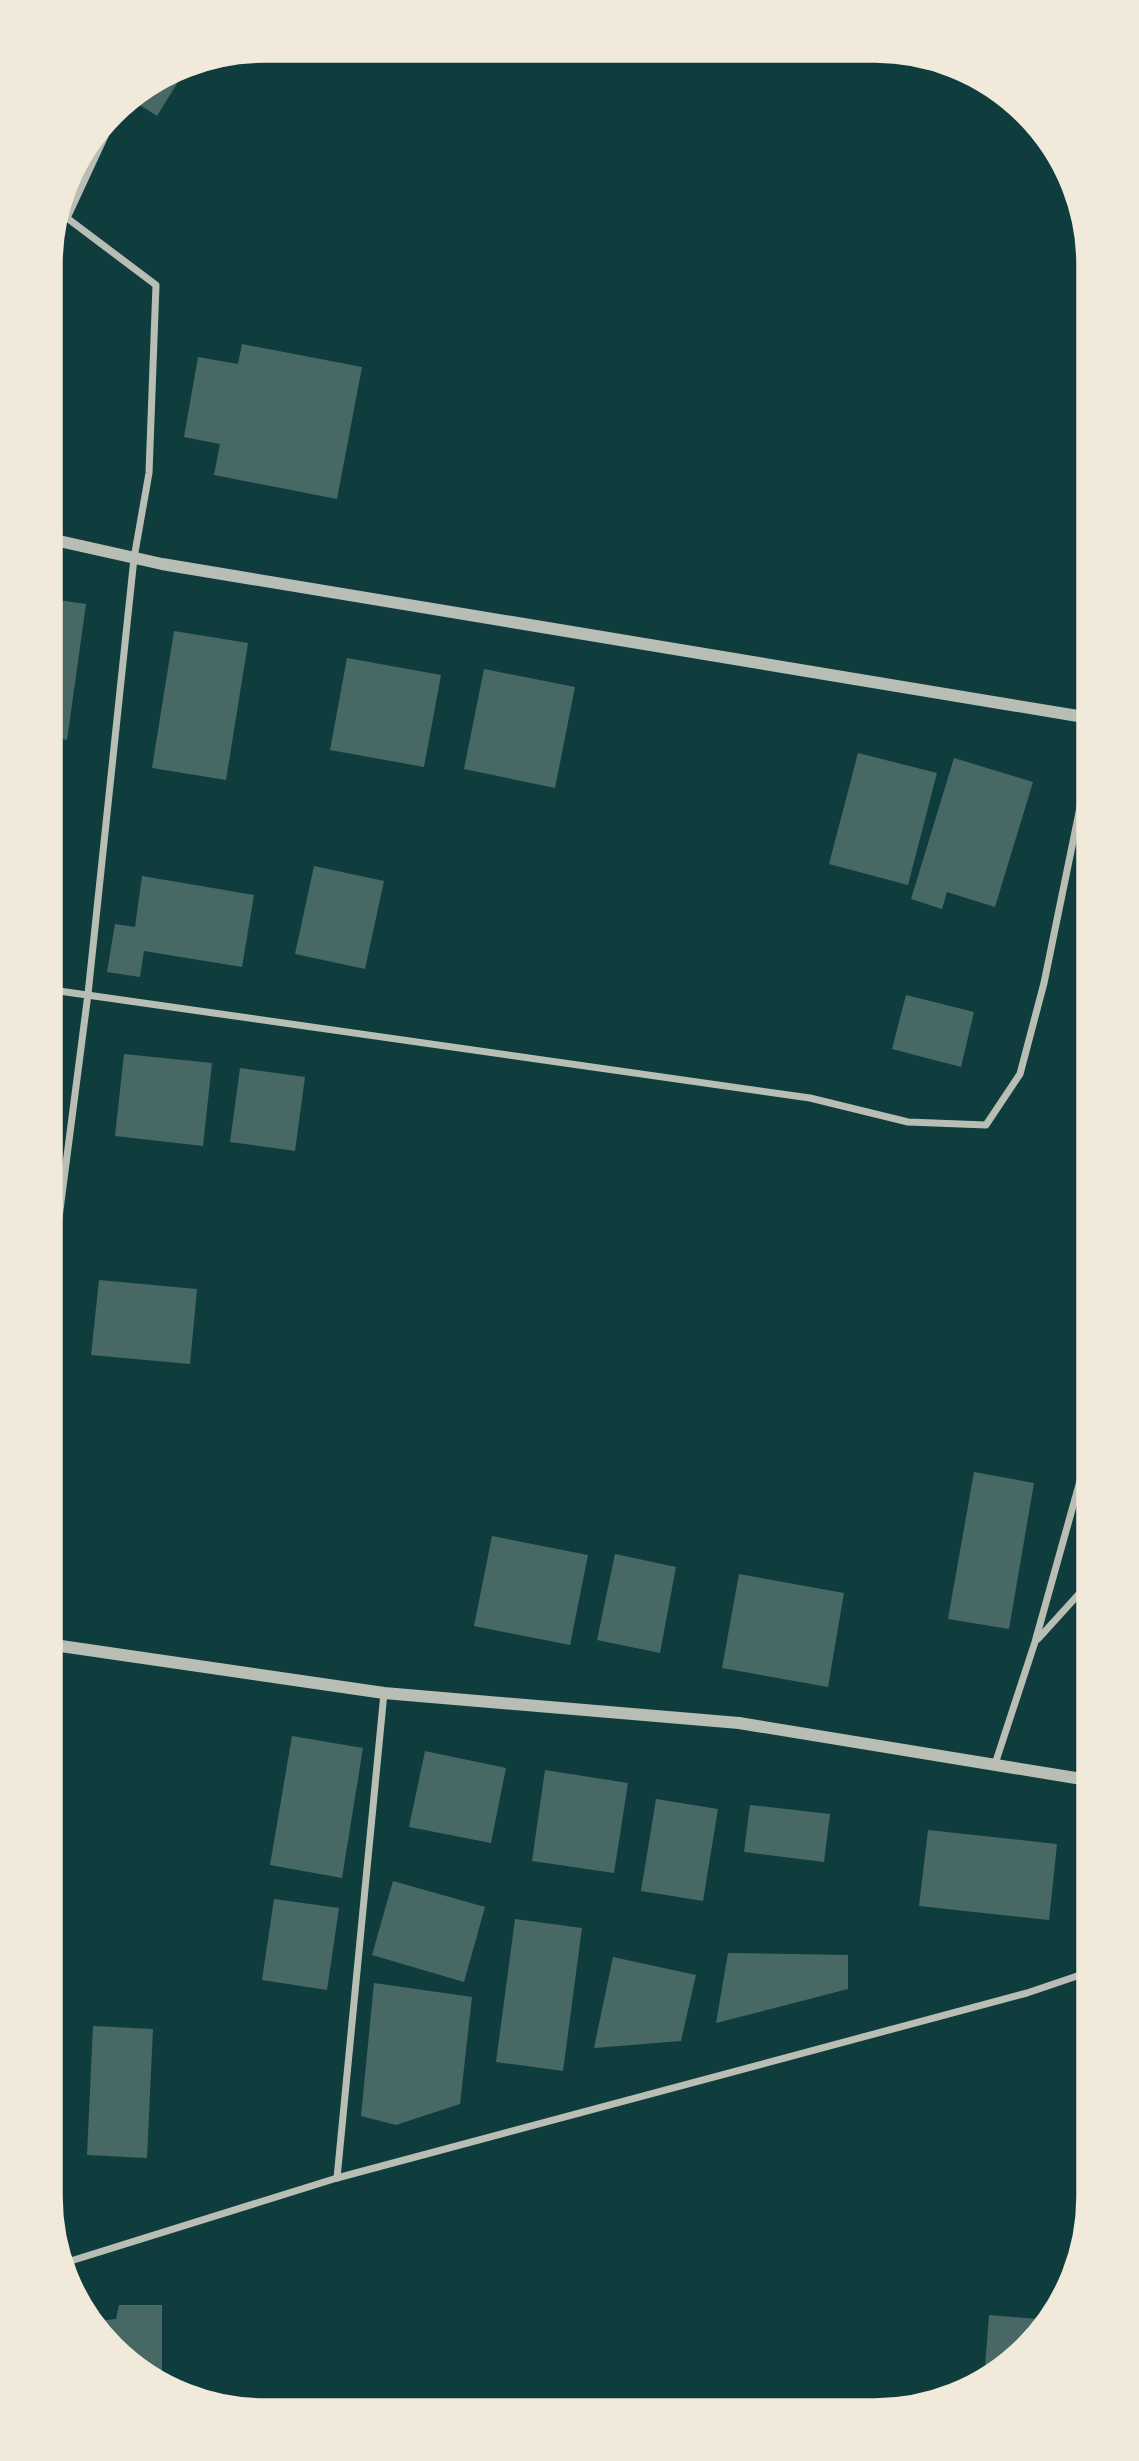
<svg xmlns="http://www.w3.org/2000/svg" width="1139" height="2461" font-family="Roboto,sans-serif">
<rect width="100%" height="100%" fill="#0f3d3e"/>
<g fill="#486865">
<polygon points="189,64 157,116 129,98 182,65"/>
<polygon points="242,344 362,367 337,499 214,475 220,444 184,437 198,357 238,364"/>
<polygon points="51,599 86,604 67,740 51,737"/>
<polygon points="174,631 248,643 226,780 152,768"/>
<polygon points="347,658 441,675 424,767 330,750"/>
<polygon points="484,669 575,687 555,788 464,769"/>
<polygon points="858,753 937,773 908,885 829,864"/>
<polygon points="954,758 1033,782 995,907 947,892 942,909 911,899"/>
<polygon points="314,866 384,881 365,969 295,954"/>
<polygon points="142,876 254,895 242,967 144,951 140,977 107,972 115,924 135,927"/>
<polygon points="906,995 974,1012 961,1067 892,1049"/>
<polygon points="124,1054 212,1063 203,1146 115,1136"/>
<polygon points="240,1068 305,1077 295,1151 230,1142"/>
<polygon points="99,1280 197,1289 190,1364 91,1355"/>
<polygon points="974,1472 1034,1483 1009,1629 948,1619"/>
<polygon points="492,1536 588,1555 570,1645 474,1626"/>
<polygon points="615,1554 676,1567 660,1653 597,1640"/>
<polygon points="739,1574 844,1593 828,1687 722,1668"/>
<polygon points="292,1736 363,1748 342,1878 270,1865"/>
<polygon points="425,1751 506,1768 491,1843 409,1827"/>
<polygon points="545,1770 628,1783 614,1873 532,1861"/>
<polygon points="656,1799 718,1809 703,1901 641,1891"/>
<polygon points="750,1805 830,1814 824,1862 744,1852"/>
<polygon points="928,1830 1057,1844 1049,1920 919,1906"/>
<polygon points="393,1881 485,1907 464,1982 372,1955"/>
<polygon points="274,1899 339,1908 327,1990 262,1980"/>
<polygon points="515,1919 582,1928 563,2071 496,2062"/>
<polygon points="728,1953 848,1955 848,1989 716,2023"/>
<polygon points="613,1957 696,1975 681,2041 594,2048"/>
<polygon points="374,1983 472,1997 460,2104 396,2125 361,2116"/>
<polygon points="93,2026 153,2029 147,2158 87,2155"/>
<polygon points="119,2305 162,2305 162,2378 122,2358 90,2322 116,2319"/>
<polygon points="989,2315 1050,2320 994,2376 984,2380"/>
</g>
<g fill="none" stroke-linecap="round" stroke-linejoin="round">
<g stroke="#b8beb3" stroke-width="7">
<polyline points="52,990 810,1098 908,1122 986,1125 1020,1074 1044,983 1085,783"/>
<polyline points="53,1264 88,994 134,558 149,473 156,285 67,218 111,123"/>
<polyline points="1038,1639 1087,1585"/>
<polyline points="995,1764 1035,1642 1087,1456"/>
<polyline points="337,2178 384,1693"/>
<polyline points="61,2264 337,2178 1027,1993 1089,1972"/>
</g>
<g stroke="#b8beb3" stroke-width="12">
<polyline points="50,539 162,564 1084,717"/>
<polyline points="54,1645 384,1693 739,1723 1088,1780"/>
</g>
</g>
<path d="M0 0H1139V2461H0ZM264 61H875A203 203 0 0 1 1078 264V2197A203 203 0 0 1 875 2400H264A203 203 0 0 1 61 2197V264A203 203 0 0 1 264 61Z" fill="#f1e9da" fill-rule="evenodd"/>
<path fill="none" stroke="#f1e9da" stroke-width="3.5" d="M264 61H875A203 203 0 0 1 1078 264V2197A203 203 0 0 1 875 2400H264A203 203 0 0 1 61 2197V264A203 203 0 0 1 264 61Z"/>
</svg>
